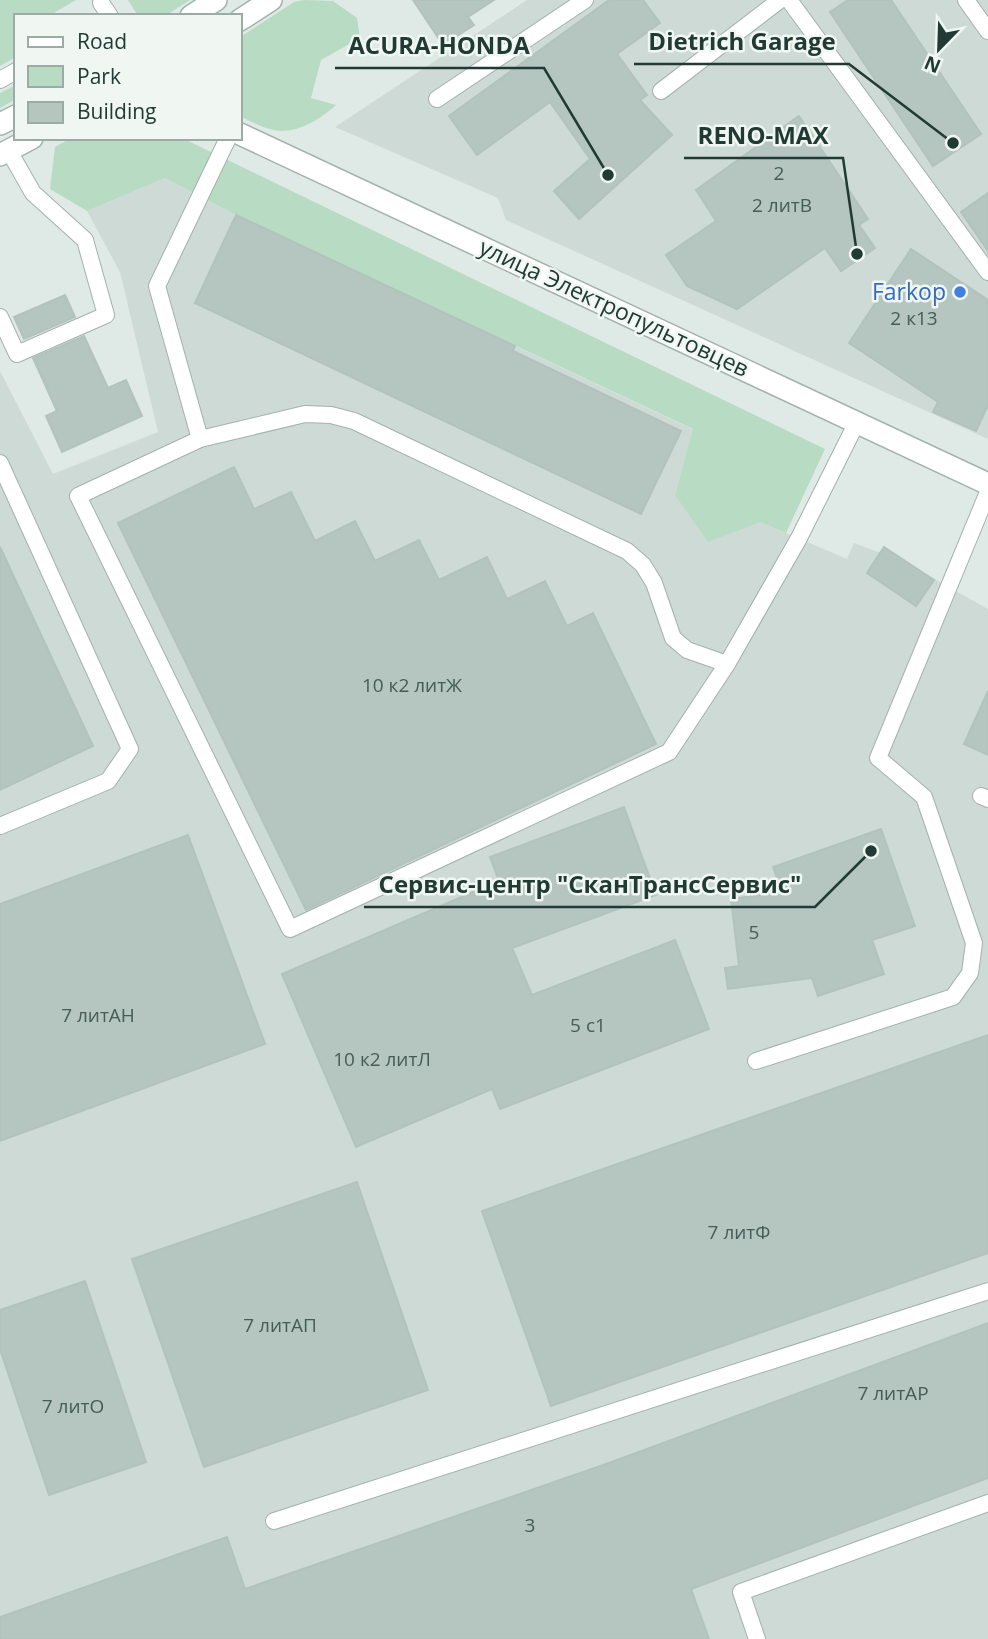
<svg xmlns="http://www.w3.org/2000/svg" width="988" height="1639" font-family="'Open Sans',sans-serif">
<rect width="100%" height="100%" fill="#dfeae6"/>
<g fill="#cedad5">
<polygon points="527,0 988,0 988,439 506,220 498,198 335,127"/>
<polygon points="165,178 236,215 694,430 675,494 760,522 847,559 854,543 902,561 988,609 988,1639 0,1639 0,371 53,474 158,432 120,272 87,211"/>
</g>
<g fill="#b8dbc3">
<polygon points="0,0 76,0 49,16 16,16 16,57 0,66"/>
<polygon points="128,0 190,0 165,16 138,16"/>
<path d="M 304,0 L 333,1 L 357,18 L 360,38 L 321,60 L 311,98 L 336,105 C 322,118 301,131 282,131 C 268,131 252,122 240,116 L 240,37 L 294,2 Z"/>
<polygon points="16,85 16,99 0,108 0,93"/>
<polygon points="71,138 182,138 825,449 786,533 760,522 708,542 675,495 693,429 236,215 165,178 87,211 50,189 55,147"/>
</g>
<g fill="#b5c5bf" stroke="#b2c3bd" stroke-width="2">
<polygon points="413,0 494,0 468,17 474,25 443,45"/>
<polygon points="609,0 643,0 660,23 617,54 647,95 640,100 672,135 579,219 554,191 590,159 550,102 477,155 449,116"/>
<polygon points="848,0 891,0 981,134 933,166 830,12"/>
<polygon points="799,116 868,219 859,225 875,248 841,271 825,248 737,309 687,286 666,255 716,221 696,190"/>
<polygon points="988,193 988,251 961,212"/>
<polygon points="236,215 515,346 513,351 681,431 641,514 195,303"/>
<polygon points="911,249 988,300 988,405 976,431 933,412 938,402 849,343"/>
<polygon points="65,295 75,317 24,339 14,317"/>
<polygon points="84,336 108,388 126,380 142,416 62,452 46,416 57,411 33,358"/>
<polygon points="234,467 254,509 291,492 315,541 355,521 375,561 419,540 439,580 487,557 507,599 545,581 567,626 593,613 656,744 306,910 118,523"/>
<polygon points="0,547 93,746 0,790"/>
<polygon points="884,547 934,580 916,606 867,573"/>
<polygon points="988,691 988,755 964,744"/>
<polygon points="624,807 656,895 512,948 532,995 675,940 709,1029 500,1109 492,1089 356,1147 282,974 499,881 490,857"/>
<polygon points="881,829 915,926 872,940 884,974 818,996 812,978 728,989 725,968 739,966 731,899 782,892 773,867"/>
<polygon points="188,835 265,1044 0,1141 0,904"/>
<polygon points="988,1035 988,1253 551,1406 482,1211"/>
<polygon points="357,1182 428,1390 204,1467 132,1259"/>
<polygon points="85,1281 146,1462 49,1495 0,1349 0,1310"/>
<polygon points="988,1323 988,1478 691,1589 709,1639 0,1639 0,1617 227,1537 245,1589 609,1463"/>
</g>
<g fill="none" stroke-linecap="round" stroke-linejoin="round">
<defs>
<g id="lane">
<polyline points="789,0 988,272"/>
<polyline points="966,0 988,31"/>
<polyline points="101,3 110,16"/>
<polyline points="0,80 16,71"/>
<polyline points="661,91 780,0"/>
<polyline points="437,99 585,0"/>
<polyline points="0,317 17,354 106,315 85,240 33,193 9,151"/>
<polyline points="200,439 157,286 228,138"/>
<polyline points="0,463 130,749 108,781 0,826"/>
<polyline points="727,664 669,752 290,929 78,496 200,439 305,414 331,415 354,421 627,551 643,565 654,583 673,638 687,650 727,664 799,538 857,422"/>
<polyline points="981,796 988,799"/>
<polyline points="756,1061 953,997 970,973 974,943 924,797 878,758 988,492"/>
<polyline points="274,1521 988,1291"/>
<polyline points="757,1639 741,1592 988,1503"/>
</g>
<polyline id="street" points="240,134 988,484"/>
<g id="secondary">
<polyline points="191,16 216,0"/>
<polyline points="240,20 271,0"/>
<polyline points="0,124 16,116"/>
<polyline points="0,155 32,138"/>
</g>
</defs>
<use href="#lane" stroke="#a2b2ad" stroke-width="18"/>
<use href="#street" stroke="#a2b2ad" stroke-width="24"/>
<use href="#secondary" stroke="#9fb5ae" stroke-width="24"/>
<use href="#lane" stroke="#fff" stroke-width="16"/>
<use href="#street" stroke="#fff" stroke-width="21"/>
<use href="#secondary" stroke="#fff" stroke-width="21"/>
</g>
<circle fill="#3f7fe0" stroke="#f0f7f3" stroke-width="2.5" cx="960" cy="292" r="7"/>
<g text-anchor="middle" stroke-width="5" stroke-linejoin="round" paint-order="stroke">
<g font-size="19" fill="#465d57">
<text x="779" y="180">2</text>
<text x="782" y="212">2 литВ</text>
<text x="914" y="325">2 к13</text>
<text x="412" y="692">10 к2 литЖ</text>
<text x="754" y="939">5</text>
<text x="98" y="1022">7 литАН</text>
<text x="588" y="1032">5 с1</text>
<text x="382" y="1066">10 к2 литЛ</text>
<text x="739" y="1239">7 литФ</text>
<text x="280" y="1332">7 литАП</text>
<text x="893" y="1400">7 литАР</text>
<text x="73" y="1413">7 литО</text>
<text x="530" y="1532">3</text>
</g>
<g font-size="23" fill="#366cbe" stroke="#f0f7f3" text-anchor="end">
<text x="946" y="300">Farkop</text>
</g>
<g font-size="23" fill="#213a34" stroke="#f0f7f3">
<text transform="translate(614 308) rotate(25)" y="8">улица Электропультовцев</text>
</g>
</g>
<path fill="none" stroke="#213a34" stroke-width="2.5" d="M953 143L849 64H634M608 175L544 68H335M857 254L843 158H684M871 851L815 907H364"/>
<g fill="#213a34" stroke="#f0f7f3" stroke-width="2.5">
<circle cx="953" cy="143" r="7"/>
<circle cx="608" cy="175" r="7"/>
<circle cx="857" cy="254" r="7"/>
<circle cx="871" cy="851" r="7"/>
</g>
<g font-size="24" text-anchor="middle" font-weight="bold" fill="#213a34" stroke="#f0f7f3" stroke-width="5" stroke-linejoin="round" paint-order="stroke">
<text x="742" y="50">Dietrich Garage</text>
<text x="439" y="54">ACURA-HONDA</text>
<text x="763" y="144">RENO-MAX</text>
<text x="590" y="893">Сервис-центр "СканТрансСервис"</text>
</g>
<rect x="14" y="14" width="228" height="126" fill="#f0f7f3" stroke="#9daba7" stroke-width="2"/>
<rect x="28" y="37" width="35" height="10" fill="#ffffff" stroke="#9daba7" stroke-width="2"/>
<text x="77" y="49" font-size="21" fill="#213a34">Road</text>
<rect x="28" y="66" width="35" height="21" fill="#b8dbc3" stroke="#9daba7" stroke-width="2"/>
<text x="77" y="84" font-size="21" fill="#213a34">Park</text>
<rect x="28" y="102" width="35" height="21" fill="#b5c5bf" stroke="#9daba7" stroke-width="2"/>
<text x="77" y="119" font-size="21" fill="#213a34">Building</text>
<g transform="translate(939 49) rotate(203)" stroke="#f0f7f3" stroke-width="5" paint-order="stroke">
<path d="M0-5L12 26L0 18L-12 26Z" fill="#213a34"/>
<text y="-10" font-size="19" font-weight="bold" text-anchor="middle" fill="#213a34">N</text>
</g>
</svg>
